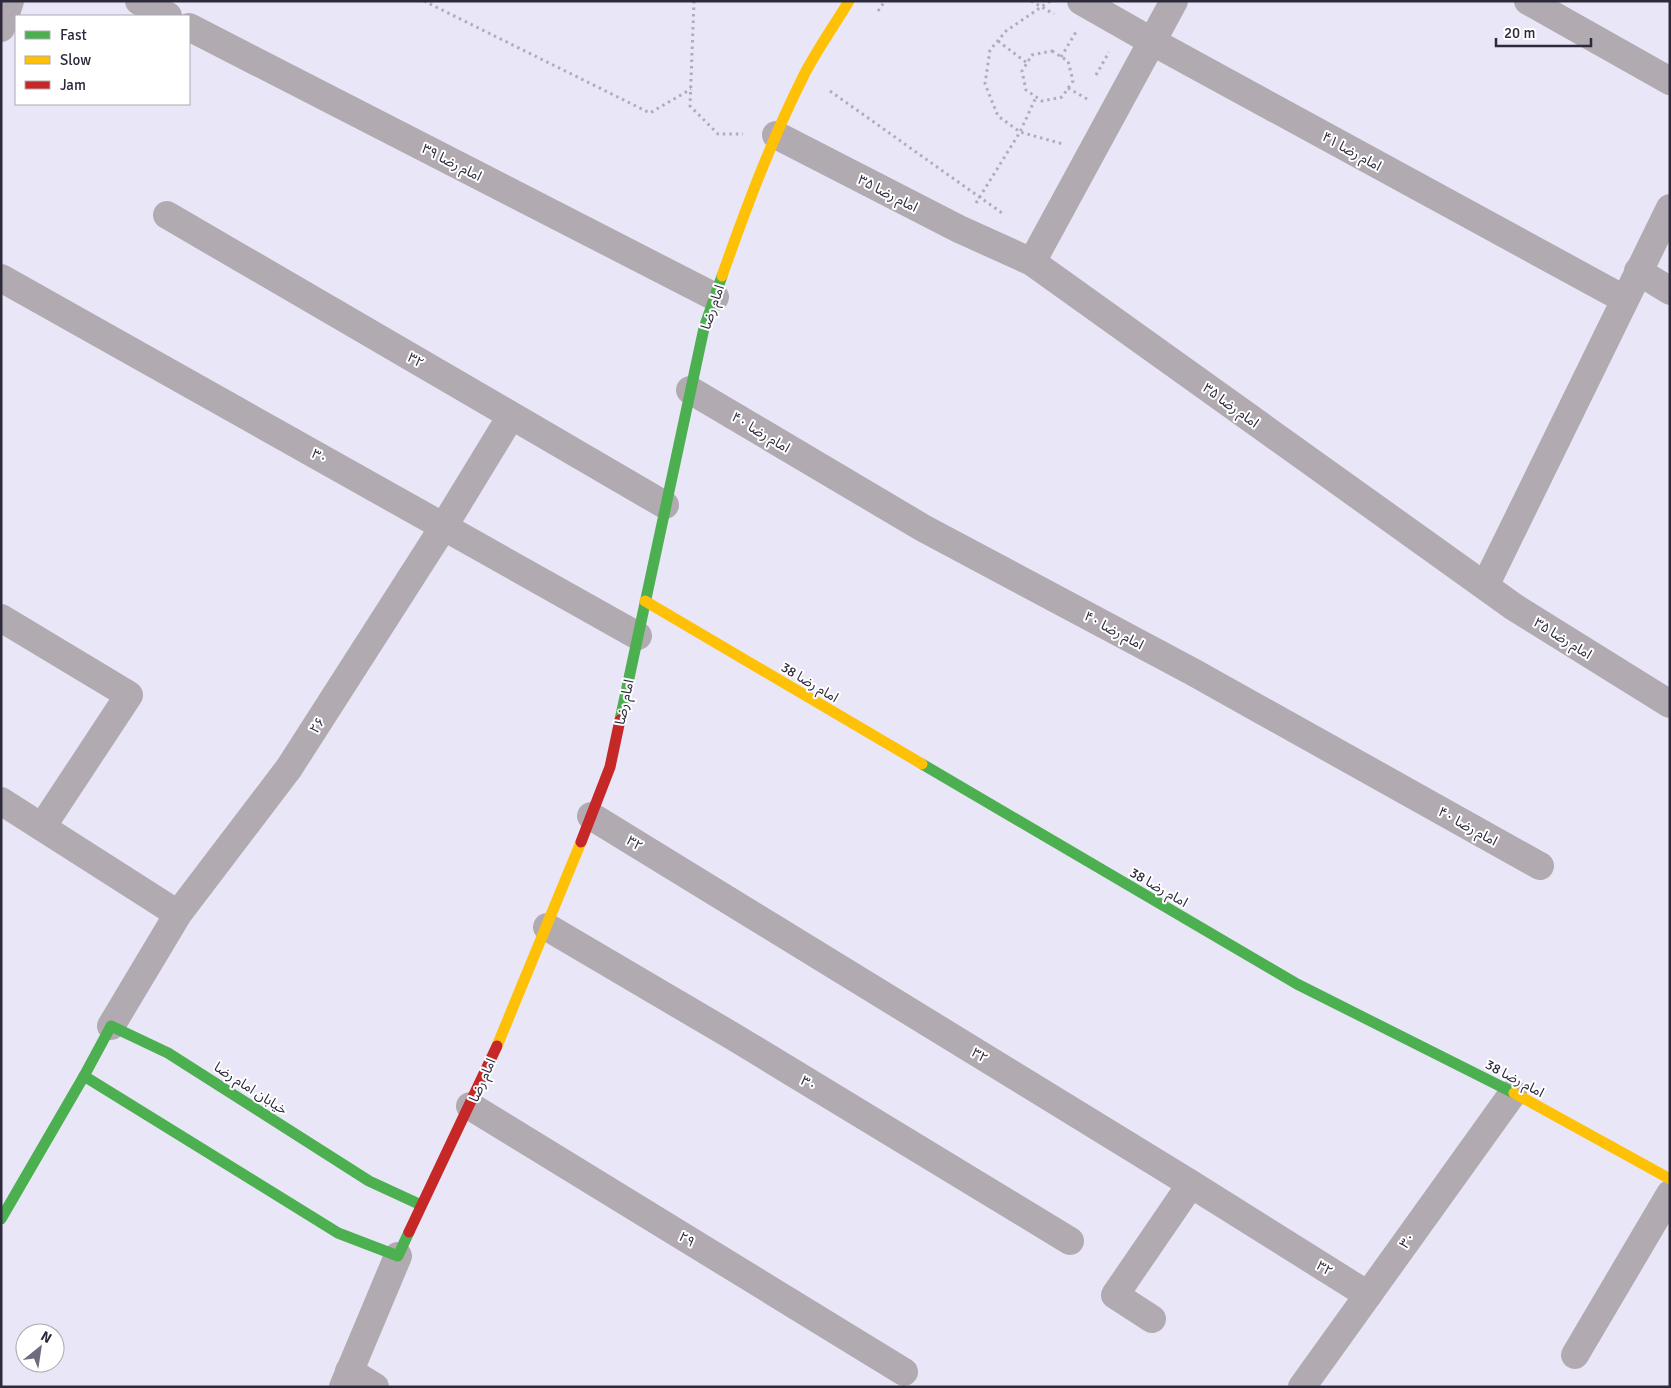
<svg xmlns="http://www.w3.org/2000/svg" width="1671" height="1388" font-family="Signika,'Noto Sans Arabic',sans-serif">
<rect width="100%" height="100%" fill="#e9e6f7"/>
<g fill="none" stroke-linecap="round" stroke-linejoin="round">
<g stroke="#b2acb6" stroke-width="3" stroke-dasharray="2.5 4" stroke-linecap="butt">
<polyline points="424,1 650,113 691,89"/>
<polyline points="694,1 690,106 718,134 743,134"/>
<polyline points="1031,1 1054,14"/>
<polyline points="1050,1 1006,31 990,50 985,84 998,116 1020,132 1063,144"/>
<polyline points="878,11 885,1"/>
<polyline points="998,41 1027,63"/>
<polygon points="1052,51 1068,61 1073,81 1062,97 1042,101 1026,90 1022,71 1032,55"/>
<polyline points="1061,57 1076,32"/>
<polyline points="1096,75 1109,52"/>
<polyline points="1068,88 1087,99"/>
<polyline points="830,91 1002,213"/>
<polyline points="976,203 1020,132 1036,97"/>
</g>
<g stroke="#b2aab1" stroke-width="28">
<polyline points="139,1 168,16"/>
<polyline points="1081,1 1153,42 1624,299"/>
<polyline points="1528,1 1670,81"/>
<polyline points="189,27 715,297"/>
<polyline points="1,28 10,1"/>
<polyline points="776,135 959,229 1032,262 1514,607 1670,704"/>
<polyline points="167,215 665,505"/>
<polyline points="1032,262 1174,1"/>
<polyline points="1638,271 1670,291"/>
<polyline points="1,278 638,636"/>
<polyline points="690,390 923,528 1193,672 1540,866"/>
<polyline points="1485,586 1670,208"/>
<polyline points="1,618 129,695 42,827"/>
<polyline points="1,801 178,914"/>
<polyline points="591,816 1191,1184 1368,1295"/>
<polyline points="547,927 734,1037 1070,1241"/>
<polyline points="111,1026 178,914 289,768 444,526 511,416"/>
<polyline points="470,1106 904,1372"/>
<polyline points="1152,1319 1115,1295 1191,1184"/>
<polyline points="1575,1355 1670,1194"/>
<polyline points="349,1371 375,1387"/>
<polyline points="343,1387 398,1256"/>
<polyline points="1302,1387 1513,1093"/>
</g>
<g stroke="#4caf50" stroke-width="11">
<polyline points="620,720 704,328 722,276"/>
<polyline points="922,764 1297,984 1514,1093"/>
<polyline points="84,1076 338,1233 398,1256 409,1232"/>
<polyline points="1,1219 84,1076 111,1026 168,1053 369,1181 421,1205"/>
</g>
<g stroke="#ffc107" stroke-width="11">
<path d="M 722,276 C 746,208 771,141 803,77 C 816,51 834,26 849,1"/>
<polyline points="645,601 922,764"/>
<polyline points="497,1046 581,842"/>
<polyline points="1514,1093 1670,1179"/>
</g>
<g stroke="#c62828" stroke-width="11">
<polyline points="581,842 610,767 620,720"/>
<polyline points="409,1232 497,1046"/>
</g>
</g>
<g text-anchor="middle" stroke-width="4" stroke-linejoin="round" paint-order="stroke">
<g font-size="14" fill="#2d2a3c" stroke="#fff">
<text transform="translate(1352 151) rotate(29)" y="5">امام رضا ۴۱</text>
<text transform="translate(452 162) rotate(27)" y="5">امام رضا ۳۹</text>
<text transform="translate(888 193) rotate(27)" y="5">امام رضا ۳۵</text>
<text transform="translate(712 307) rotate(-71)" y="5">امام رضا</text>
<text transform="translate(416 360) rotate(30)" y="5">۳۲</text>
<text transform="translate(1231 405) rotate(36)" y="5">امام رضا ۳۵</text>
<text transform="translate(761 432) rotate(31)" y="5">امام رضا ۴۰</text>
<text transform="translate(320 456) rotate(29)" y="5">۳۰</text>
<text transform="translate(1114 630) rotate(28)" y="5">امام رضا ۴۰</text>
<text transform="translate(1563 638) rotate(32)" y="5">امام رضا ۳۵</text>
<text transform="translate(810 682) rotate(31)" y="5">امام رضا 38</text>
<text transform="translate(624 702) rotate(-78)" y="5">امام رضا</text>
<text transform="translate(317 725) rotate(-57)" y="5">۲۶</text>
<text transform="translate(1468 826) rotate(29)" y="5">امام رضا ۴۰</text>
<text transform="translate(635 843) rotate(32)" y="5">۳۲</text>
<text transform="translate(1159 887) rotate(30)" y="5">امام رضا 38</text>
<text transform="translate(980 1055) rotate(32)" y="5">۳۲</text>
<text transform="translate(1515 1078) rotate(28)" y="5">امام رضا 38</text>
<text transform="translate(482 1080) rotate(-66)" y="5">امام رضا</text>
<text transform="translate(809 1083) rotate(31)" y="5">۳۰</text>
<text transform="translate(251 1088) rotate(33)" y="5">خیابان امام رضا</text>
<text transform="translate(687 1239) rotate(31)" y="5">۲۹</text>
<text transform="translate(1407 1240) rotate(-54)" y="5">۳۰</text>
<text transform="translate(1325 1268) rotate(32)" y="5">۳۲</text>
</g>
</g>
<rect width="1671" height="1388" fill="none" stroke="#2d2a3c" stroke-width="5"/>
<rect x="15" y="15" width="175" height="90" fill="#ffffff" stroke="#abaab1"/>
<rect x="25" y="31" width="25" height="8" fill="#4caf50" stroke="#abaab1"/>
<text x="60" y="40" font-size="15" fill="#2d2a3c">Fast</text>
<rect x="25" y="56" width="25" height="8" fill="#ffc107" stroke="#abaab1"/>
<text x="60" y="65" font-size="15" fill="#2d2a3c">Slow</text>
<rect x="25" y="81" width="25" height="8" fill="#c62828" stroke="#abaab1"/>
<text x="60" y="90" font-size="15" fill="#2d2a3c">Jam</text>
<g transform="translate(40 1348) rotate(30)"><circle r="24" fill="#ffffff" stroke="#abaab1"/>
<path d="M0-4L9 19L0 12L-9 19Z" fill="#6f6c7d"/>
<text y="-8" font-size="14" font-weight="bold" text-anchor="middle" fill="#2d2a3c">N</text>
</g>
<path d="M1496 38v8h95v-8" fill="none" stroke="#2d2a3c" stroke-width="2.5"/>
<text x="1504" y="38" font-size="15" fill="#2d2a3c" stroke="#ffffff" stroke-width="4" paint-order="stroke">20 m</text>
</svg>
